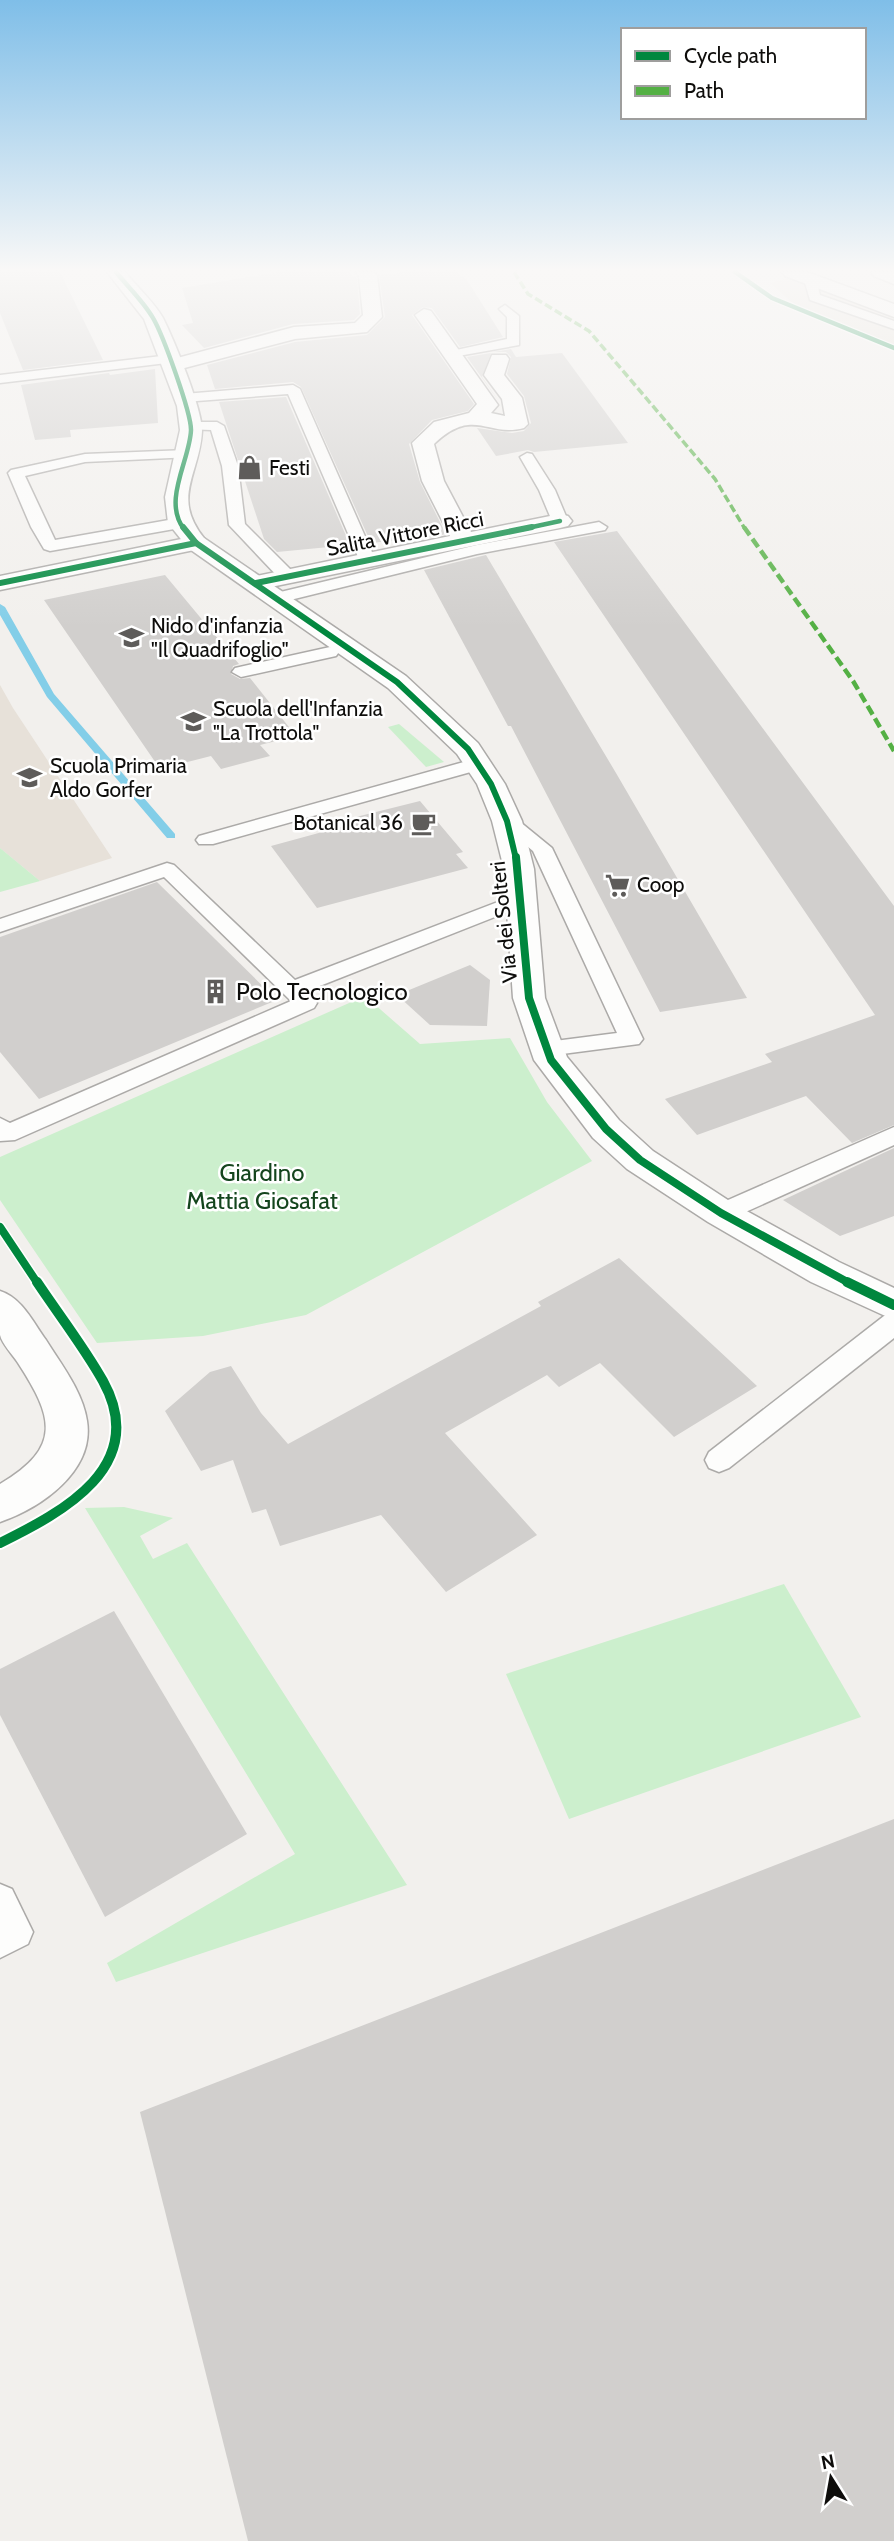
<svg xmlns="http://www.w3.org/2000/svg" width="894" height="2541" font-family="Cabin,sans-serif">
<rect width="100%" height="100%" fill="#f2f0ed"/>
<g fill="#e7e1d9">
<polygon points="788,278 894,319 894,345 795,305 770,283"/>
<polygon points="0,685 13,708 112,858 40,881 0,848"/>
</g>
<g fill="#ccefcd">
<polygon points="399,724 444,762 426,767 388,727"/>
<polygon points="0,848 40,881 0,892"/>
<polygon points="365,996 420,1044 510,1038 547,1102 592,1161 306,1315 203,1336 97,1343 0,1200 0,1157"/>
<polygon points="124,1507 173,1518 140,1536 153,1559 187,1543 407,1885 116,1982 107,1963 295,1854 85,1508"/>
<polygon points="784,1584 861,1717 569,1819 506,1674"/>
</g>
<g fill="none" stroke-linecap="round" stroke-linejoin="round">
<polygon fill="#83cee8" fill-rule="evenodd" points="0,604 5,607 54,694 175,834 175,838 167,838 47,697 0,615"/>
</g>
<g fill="#d1cfcd">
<polygon points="0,272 60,272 103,360 23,370 0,313"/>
<polygon points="278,272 348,272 357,278 360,314 354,320 293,324 204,348 182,325 193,323 182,288"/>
<polygon points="405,272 457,272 467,280 503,337 460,347 432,308 423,307 412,315 474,404 468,411 432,420 409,444 420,482 446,534 409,542 408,539 371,543 301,387 293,382 215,389 207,365 295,342 367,335 385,317 379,275"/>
<polygon points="511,349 516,357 562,353 628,443 534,452 528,450 496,456 477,428 512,433 524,431 531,423 524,396 507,374 511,357 506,352 493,352"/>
<polygon points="491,353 482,377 500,403 467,357"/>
<polygon points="155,369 158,423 70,430 71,437 35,440 21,385 109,373 110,375"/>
<polygon points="286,397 350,545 277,552 264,539 219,402"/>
<polygon points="617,531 894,906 894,1125 852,1143 806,1096 697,1135 665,1099 772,1062 765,1054 875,1015 554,542"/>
<polygon points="486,555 616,773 747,998 660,1012 511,726 508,726 424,570"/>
<polygon points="165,575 239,664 233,666 231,674 240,679 250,678 296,736 260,745 270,756 221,769 211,756 160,769 44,600"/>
<polygon points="420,801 463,852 456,854 468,868 317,908 271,846 359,822 356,817"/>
<polygon points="157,882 277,1000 39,1099 0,1052 0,937"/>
<polygon points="470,965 490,980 487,1026 430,1025 397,995"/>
<polygon points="894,1148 894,1216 840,1236 783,1200"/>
<polygon points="619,1258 757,1386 674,1437 600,1363 559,1387 547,1375 445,1433 537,1535 446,1592 381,1515 280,1546 266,1509 252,1513 233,1460 201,1471 165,1411 210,1372 231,1366 261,1413 288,1444 541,1306 538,1302"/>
<polygon points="114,1611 247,1834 105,1917 0,1715 0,1669"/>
<polygon points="894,1819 894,2541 248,2541 140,2112"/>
</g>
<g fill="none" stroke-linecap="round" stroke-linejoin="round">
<defs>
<g id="service">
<polygon points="810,275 816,279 820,295 894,321 894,329 810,300 804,279"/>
<polygon points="505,305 519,316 519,345 447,358 447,352 507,339 507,317 499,309"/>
<polygon points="170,355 177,359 175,362 0,383 0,375"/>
<polygon points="293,385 300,389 375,559 373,562 361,562 359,559 288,394 184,402 177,398 184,394"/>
<polygon points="191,422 217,422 224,426 238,466 245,524 293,572 295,576 293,580 281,580 229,525 222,466 211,430 186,429 184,426"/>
<polygon points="187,450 194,454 192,457 85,462 25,476 55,540 180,518 188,523 180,528 50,551 44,549 31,527 8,473 11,470 85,454"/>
<polygon points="527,453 532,454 555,490 568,521 566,524 554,524 552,521 539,490 520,457"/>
<polygon points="599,522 607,527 605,530 477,554 278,603 270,598 272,594 477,545"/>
<polygon points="330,647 339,652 336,656 241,677 232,672 235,668"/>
<polygon points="478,758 488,764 485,768 213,844 199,844 196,840 199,836"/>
<polygon points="507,815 514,817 552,848 643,1039 639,1044 547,1056 539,1054 535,1049 539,1044 547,1042 617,1033 533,851 497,821 500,817"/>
<polygon points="167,863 174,865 295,980 516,895 530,895 534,899 530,903 307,991 317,1003 314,1008 15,1140 0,1141 0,1118 10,1123 291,1001 164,877 0,932 0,919"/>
<polygon points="894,1127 894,1145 730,1219 721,1222 712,1219 708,1213 712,1207"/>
<polygon points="894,1313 894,1338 729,1468 719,1472 709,1468 705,1460 709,1452 884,1316"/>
<polygon points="0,1884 12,1889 33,1932 28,1944 0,1958"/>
</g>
<polygon id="pedestrian" points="196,536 204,538 208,543 204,548 0,590 0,576"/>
<g id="minor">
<polygon points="356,272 374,272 377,276 382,317 367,332 295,339 173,371 166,369 163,365 166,361 294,327 355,323 363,315 359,276"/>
<path d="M 424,309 L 431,311 L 498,405 L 491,413 L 505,416 L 502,399 L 484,375 L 492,355 L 506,355 L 509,359 L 504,375 L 522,398 L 528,424 L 524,428 C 487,438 474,406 434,444 L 444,481 L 471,532 L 560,514 L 568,516 L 572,521 L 568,526 L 560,528 L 256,590 L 247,588 L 244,583 L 247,578 L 450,536 L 422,481 L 412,443 L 434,422 L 469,413 L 477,404 L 415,315 Z"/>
<path d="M 0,1291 C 22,1298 33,1322 46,1340 C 61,1364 83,1392 87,1421 C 95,1471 41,1508 0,1522 L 0,1484 C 63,1447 53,1417 18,1363 C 13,1355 2,1344 0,1335 C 0,1322 0,1305 0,1291 Z"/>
</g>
<path id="tertiary" d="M 107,272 L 125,272 C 137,287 154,302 163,318 C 174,340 202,408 202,431 C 200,474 171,497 204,538 L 406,676 L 478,743 L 505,784 L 522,821 L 534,869 L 545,998 L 567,1057 L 619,1120 L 653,1151 L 734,1204 L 839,1262 L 894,1288 L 894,1320 L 811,1282 L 708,1222 L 627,1169 L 593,1138 L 534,1060 L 513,998 L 504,869 L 492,821 L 477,784 L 457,754 L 388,688 L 188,548 L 168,523 L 165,497 L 180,430 L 177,406 L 144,319 Z"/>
<g id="secondary">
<polygon points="782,272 807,272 894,304 894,317 785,276"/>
<polygon points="871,272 894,272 894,284 874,276"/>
</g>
</defs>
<use href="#service" stroke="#acaaa8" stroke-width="3"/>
<use href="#pedestrian" stroke="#acaaa8" stroke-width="3"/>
<use href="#minor" stroke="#acaaa8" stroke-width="3"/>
<use href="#tertiary" stroke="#acaaa8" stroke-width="3"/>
<use href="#secondary" stroke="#acaaa8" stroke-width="3"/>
<use href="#service" fill="#fdfdfc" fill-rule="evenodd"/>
<use href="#pedestrian" fill="#fdfdfc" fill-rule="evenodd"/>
<use href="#minor" fill="#fdfdfc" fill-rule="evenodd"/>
<use href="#tertiary" fill="#fdfdfc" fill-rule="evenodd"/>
<use href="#secondary" fill="#fdfdfc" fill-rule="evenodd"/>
<polyline stroke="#54b044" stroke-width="3.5" stroke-dasharray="8 3.5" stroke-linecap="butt" points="514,272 528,294 589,331 715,479 745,529"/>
<polyline stroke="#54b044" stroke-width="4.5" stroke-dasharray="10 4.5" stroke-linecap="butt" points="744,527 853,681 894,751"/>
<defs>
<g id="cycleway-far3">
<path d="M 116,272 C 128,287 144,302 153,318 C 163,335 191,412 191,430 C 190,460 162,501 184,529"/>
<polyline points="735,272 772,298 894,348"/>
<polyline points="523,529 560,521"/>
</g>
<g id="cycleway-far2">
<polyline points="183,527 196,543 397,682 468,749 491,784 507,821 516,859"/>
<polyline points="0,583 196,543"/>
<polyline points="256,583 532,527"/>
</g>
<g id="cycleway-far1">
<polyline points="516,857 529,998 551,1060 606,1129 640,1160 721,1213 851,1284"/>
<polyline points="0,1227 38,1284"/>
</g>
<g id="cycleway">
<polyline points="847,1282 894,1305"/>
<path d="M 0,1543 C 63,1512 150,1466 103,1381 C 84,1347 59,1315 37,1282"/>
</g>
</defs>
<use href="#cycleway-far3" stroke="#fff" stroke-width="7"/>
<use href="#cycleway-far2" stroke="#fff" stroke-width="9"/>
<use href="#cycleway-far1" stroke="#fff" stroke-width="11"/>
<use href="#cycleway" stroke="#fff" stroke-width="14"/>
<use href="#cycleway-far3" stroke="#00873e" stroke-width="4.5"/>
<use href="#cycleway-far2" stroke="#00873e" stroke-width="6"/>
<use href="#cycleway-far1" stroke="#00873e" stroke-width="8"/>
<use href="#cycleway" stroke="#00873e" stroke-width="10"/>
</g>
<linearGradient id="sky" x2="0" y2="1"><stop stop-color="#7fbee8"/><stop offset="0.43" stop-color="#f9f8f7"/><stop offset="1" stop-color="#f9f8f7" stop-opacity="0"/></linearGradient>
<rect width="894" height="628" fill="url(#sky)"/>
<defs>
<symbol id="shop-bare" viewBox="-9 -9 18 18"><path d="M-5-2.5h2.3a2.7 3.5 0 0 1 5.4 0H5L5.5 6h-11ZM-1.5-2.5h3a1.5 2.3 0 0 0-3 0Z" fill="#5e5c5a" stroke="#fff" stroke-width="2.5" paint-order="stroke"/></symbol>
<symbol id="school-bare" viewBox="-9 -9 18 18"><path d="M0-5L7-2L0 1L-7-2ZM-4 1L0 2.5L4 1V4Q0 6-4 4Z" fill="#5e5c5a" stroke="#fff" stroke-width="2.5" paint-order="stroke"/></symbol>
<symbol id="cafe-bare" viewBox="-9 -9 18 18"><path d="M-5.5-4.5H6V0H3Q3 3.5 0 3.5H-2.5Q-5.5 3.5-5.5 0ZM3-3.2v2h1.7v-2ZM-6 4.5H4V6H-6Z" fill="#5e5c5a" stroke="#fff" stroke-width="2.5" paint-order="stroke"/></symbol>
<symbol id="supermarket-bare" viewBox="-9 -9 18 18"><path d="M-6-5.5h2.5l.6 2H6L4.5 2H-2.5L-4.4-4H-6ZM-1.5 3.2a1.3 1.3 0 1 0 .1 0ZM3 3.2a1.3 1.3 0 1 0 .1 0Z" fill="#5e5c5a" stroke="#fff" stroke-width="2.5" paint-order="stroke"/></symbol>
<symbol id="building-bare" viewBox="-9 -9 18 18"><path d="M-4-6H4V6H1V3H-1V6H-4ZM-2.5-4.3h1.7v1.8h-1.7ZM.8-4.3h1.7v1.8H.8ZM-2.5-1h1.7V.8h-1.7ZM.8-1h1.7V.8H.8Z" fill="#5e5c5a" stroke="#fff" stroke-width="2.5" paint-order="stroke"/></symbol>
</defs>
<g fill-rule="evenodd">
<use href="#shop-bare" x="232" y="450" width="35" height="35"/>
<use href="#school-bare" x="114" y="620" width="35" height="35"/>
<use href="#school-bare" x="176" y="704" width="35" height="35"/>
<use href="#school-bare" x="12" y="760" width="35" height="35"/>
<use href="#cafe-bare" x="406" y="806" width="35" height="35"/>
<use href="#supermarket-bare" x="600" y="868" width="35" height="35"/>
<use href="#building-bare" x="198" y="974" width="35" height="35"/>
</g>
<g text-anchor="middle" stroke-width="5" stroke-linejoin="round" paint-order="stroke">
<g font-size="21" fill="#0e0d0b" stroke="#fff" text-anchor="start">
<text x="269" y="475">Festi</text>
<text x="151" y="633">Nido d'infanzia<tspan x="151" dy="24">"Il Quadrifoglio"</tspan></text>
<text x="213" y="716">Scuola dell'Infanzia<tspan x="213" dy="24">"La Trottola"</tspan></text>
<text x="50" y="773">Scuola Primaria<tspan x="50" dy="24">Aldo Gorfer</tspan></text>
<text x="403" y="830" text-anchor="end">Botanical 36</text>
<text x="637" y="892">Coop</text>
</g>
<g font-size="21" fill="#0e0d0b" stroke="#fff">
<text transform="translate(405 534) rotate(-11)" y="7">Salita Vittore Ricci</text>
<text transform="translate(504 922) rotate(-96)" y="7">Via dei Solteri</text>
</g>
<g font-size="24" fill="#0e0d0b" stroke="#fff" text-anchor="start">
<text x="236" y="1000">Polo Tecnologico</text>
</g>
<g font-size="24" fill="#14451d" stroke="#fff">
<text x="262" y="1181">Giardino<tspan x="262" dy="28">Mattia Giosafat</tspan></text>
</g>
</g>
<rect x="621" y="28" width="245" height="91" fill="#ffffff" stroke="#9f9e9d" stroke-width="2"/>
<rect x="635" y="51" width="35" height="10" fill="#00873e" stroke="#9f9e9d" stroke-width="2"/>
<text x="684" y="63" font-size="21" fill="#0e0d0b">Cycle path</text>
<rect x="635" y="86" width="35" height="10" fill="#54b044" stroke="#9f9e9d" stroke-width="2"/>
<text x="684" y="98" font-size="21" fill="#0e0d0b">Path</text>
<g transform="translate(831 2478) rotate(349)" stroke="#ffffff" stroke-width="5" paint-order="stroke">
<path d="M0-5L12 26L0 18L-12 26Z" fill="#0e0d0b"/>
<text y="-10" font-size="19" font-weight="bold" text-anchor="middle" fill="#0e0d0b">N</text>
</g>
</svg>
